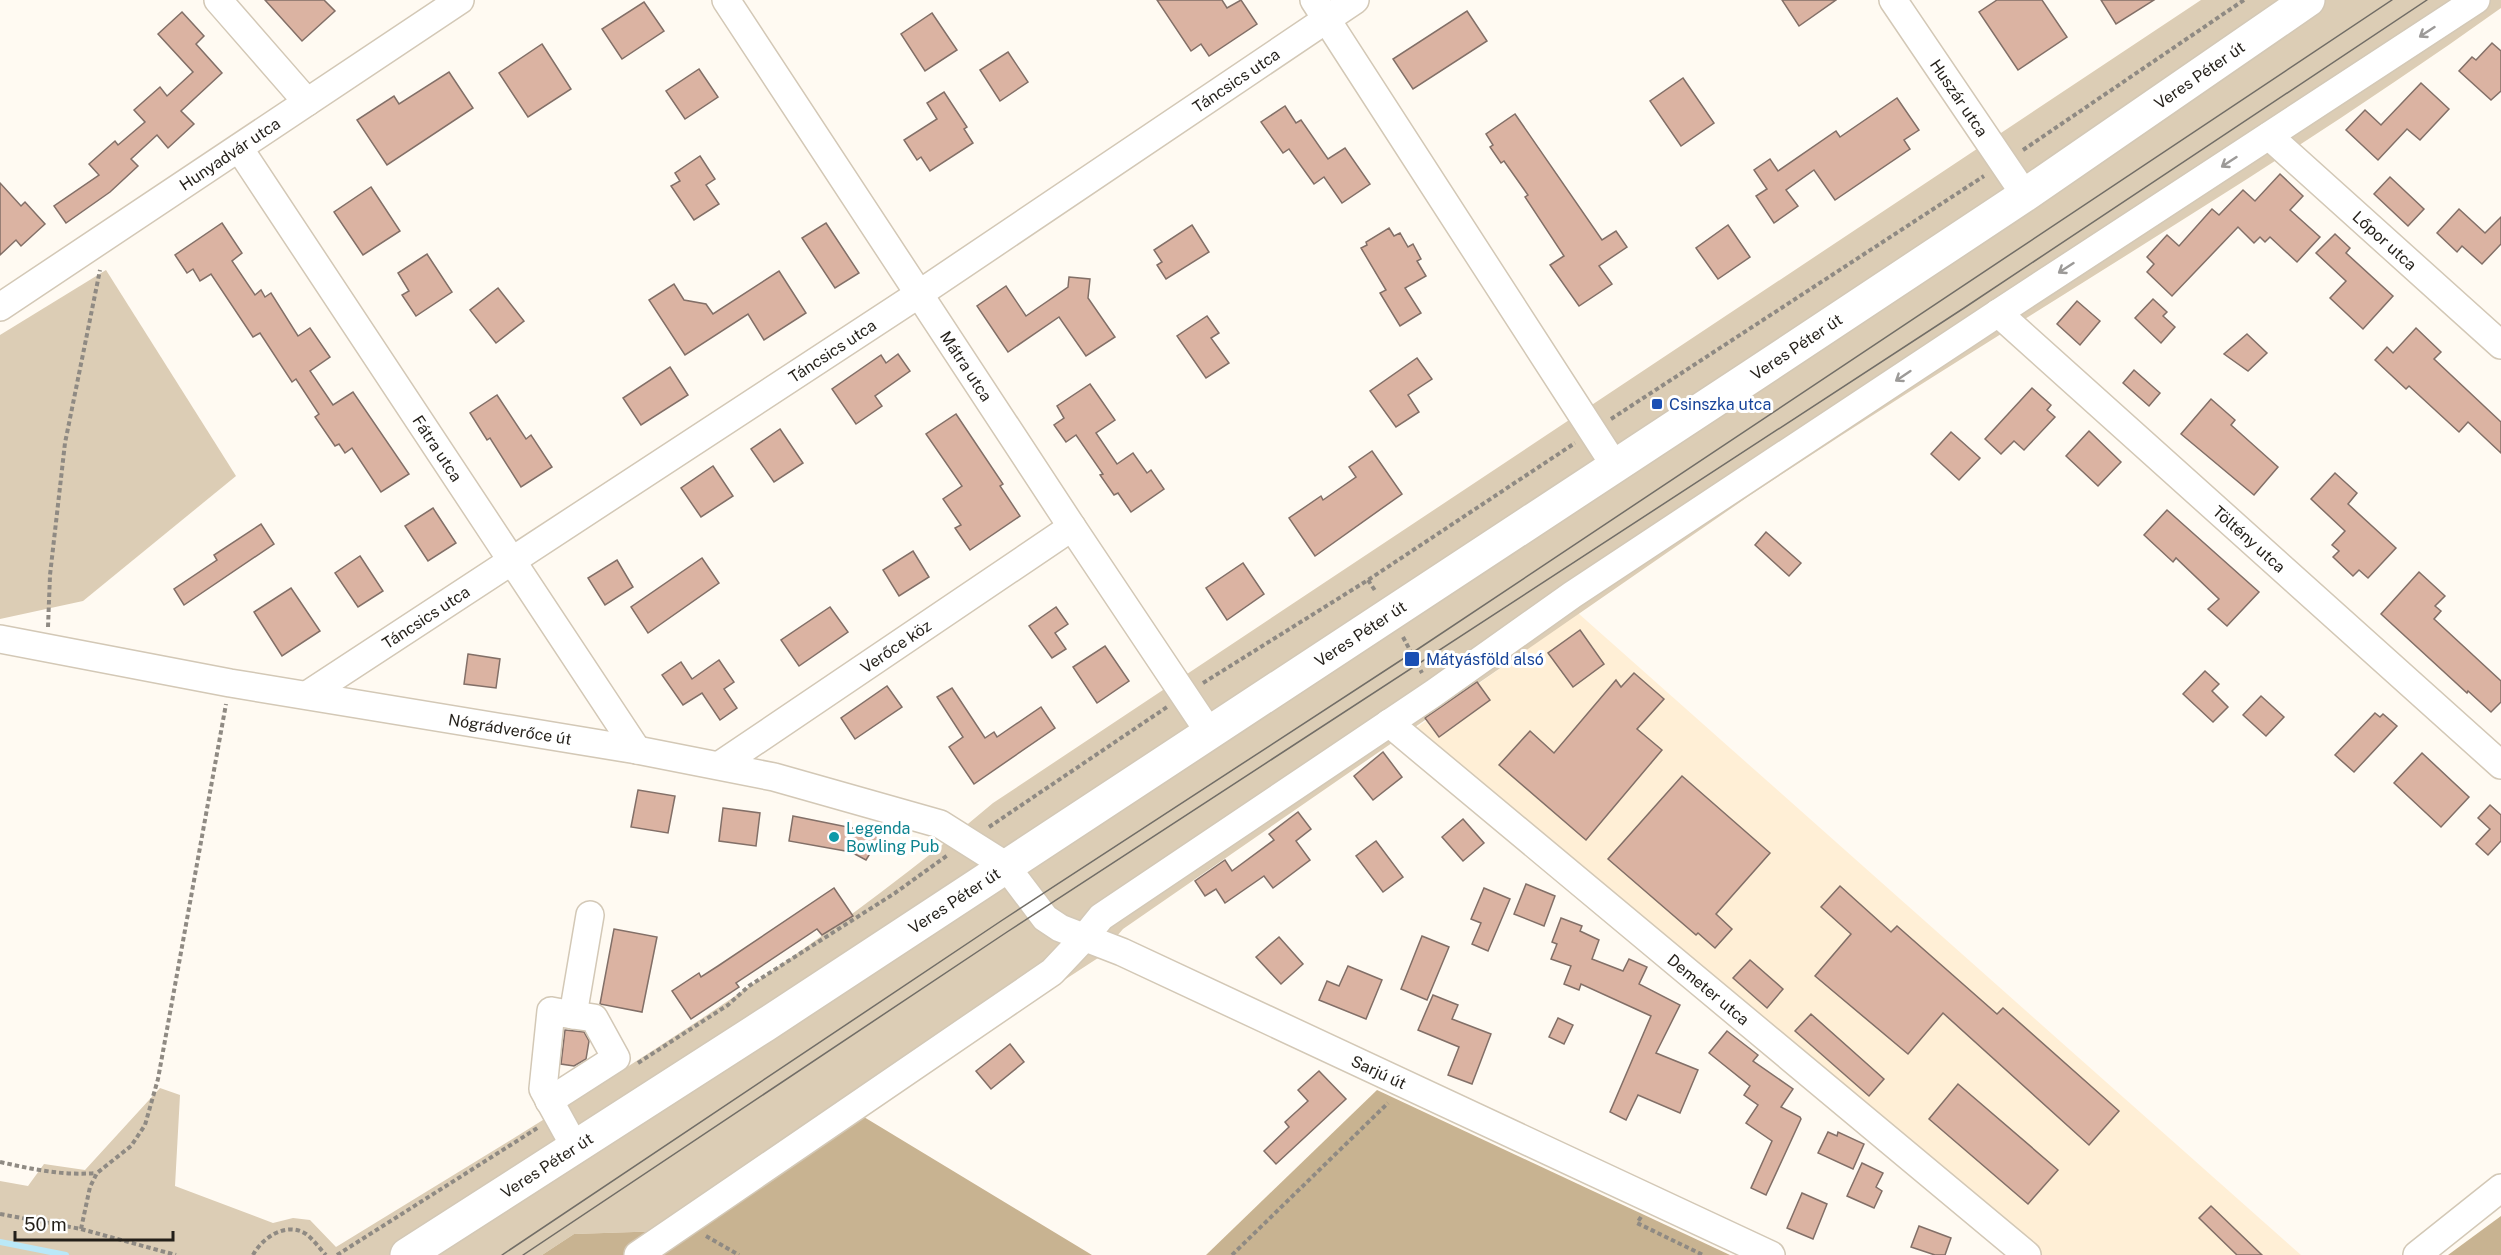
<svg xmlns="http://www.w3.org/2000/svg" width="2501" height="1255" font-family="'Public Sans',sans-serif">
<rect width="100%" height="100%" fill="#fffaf2"/>
<polygon fill="#ffefd6" points="1578,613 2301,1255 2021,1255 1416,728"/>
<g fill="#dccdb5">
<path d="M 2201,0 L 2501,0 L 2501,8 C 2258,182 1997,330 1749,496 L 1123,929 L 1098,958 L 859,1114 L 694,1230 L 574,1234 L 542,1255 L 0,1255 L 0,1181 L 28,1186 L 44,1164 L 85,1170 L 160,1088 L 180,1095 L 175,1186 L 273,1223 L 293,1218 L 310,1220 L 336,1247 C 561,1109 791,974 993,803 Z"/>
<polygon points="106,270 236,476 83,601 0,619 0,335"/>
</g>
<g fill="#c8b391">
<polygon points="1377,1090 1730,1255 1206,1255"/>
<polygon points="859,1114 1092,1255 542,1255 574,1234 694,1230"/>
<polygon points="2501,1216 2501,1255 2448,1255"/>
</g>
<g fill="none" stroke-linecap="round" stroke-linejoin="round">
<polyline stroke="#bae8f8" stroke-width="6" points="0,1242 66,1255"/>
</g>
<g fill="#dbb3a2" stroke="#826f67" stroke-width="1.5">
<polygon points="265,0 324,0 335,11 302,41"/>
<polygon points="1157,0 1222,0 1227,8 1241,0 1257,24 1209,56 1201,44 1191,51"/>
<polygon points="1782,0 1836,0 1799,26"/>
<polygon points="1997,0 2042,0 2067,37 2018,70 1979,12"/>
<polygon points="2101,0 2154,0 2116,24"/>
<polygon points="644,2 664,31 622,59 602,29"/>
<polygon points="1467,11 1487,41 1413,89 1393,59"/>
<polygon points="182,12 204,36 196,44 222,73 181,111 194,124 168,148 157,135 131,159 138,166 110,192 66,223 54,206 99,175 89,164 115,141 118,145 145,122 134,110 160,87 167,96 193,72 158,34"/>
<polygon points="932,13 957,50 925,71 901,34"/>
<polygon points="2492,43 2501,51 2501,91 2491,100 2459,71 2472,57 2476,60"/>
<polygon points="542,44 571,89 528,117 499,73"/>
<polygon points="1008,52 1028,82 1000,101 980,70"/>
<polygon points="699,69 718,97 685,119 666,91"/>
<polygon points="449,72 473,108 387,165 357,120 394,96 399,104"/>
<polygon points="1683,78 1714,123 1681,146 1650,101"/>
<polygon points="2421,83 2449,109 2420,140 2407,129 2378,160 2346,130 2365,110 2381,125"/>
<polygon points="944,92 967,127 964,129 973,143 930,171 921,157 917,160 904,140 937,119 927,103"/>
<polygon points="1897,98 1919,130 1904,140 1910,149 1835,200 1814,170 1786,190 1798,206 1774,223 1756,196 1767,189 1754,170 1770,159 1778,171 1836,131 1840,137"/>
<polygon points="1285,106 1296,123 1301,120 1328,159 1345,148 1370,184 1342,203 1324,177 1314,184 1289,149 1283,153 1261,122"/>
<polygon points="1515,114 1602,240 1616,231 1627,247 1599,266 1612,284 1579,306 1550,265 1564,256 1525,197 1528,195 1504,161 1501,163 1490,147 1493,145 1486,134"/>
<polygon points="700,156 715,179 706,185 719,204 694,220 671,186 680,181 675,173"/>
<polygon points="2280,174 2303,196 2290,210 2320,237 2297,262 2270,237 2265,242 2260,237 2254,243 2238,227 2172,296 2147,272 2154,264 2147,257 2167,235 2179,246 2212,209 2219,215 2243,190 2255,201"/>
<polygon points="2390,177 2424,209 2408,226 2374,194"/>
<polygon points="0,183 21,206 25,202 45,224 21,246 16,240 0,255"/>
<polygon points="371,187 400,231 363,255 334,212"/>
<polygon points="2459,209 2485,233 2501,217 2501,244 2482,264 2462,246 2457,252 2437,233"/>
<polygon points="222,223 242,253 232,261 255,295 261,290 265,297 271,293 298,336 310,328 330,357 310,371 333,405 353,392 409,474 381,492 352,448 345,453 339,444 335,446 315,417 319,414 296,379 292,382 260,333 253,337 211,274 200,281 193,269 187,273 175,255"/>
<polygon points="826,223 859,273 835,288 802,238"/>
<polygon points="1192,225 1209,252 1166,279 1157,265 1162,262 1154,250"/>
<polygon points="1728,225 1750,257 1718,279 1696,248"/>
<polygon points="1389,228 1394,236 1400,233 1408,247 1413,244 1421,259 1417,261 1426,276 1405,288 1421,313 1400,326 1380,293 1386,290 1361,248 1367,245 1366,242"/>
<polygon points="2335,234 2350,248 2346,253 2393,296 2363,329 2330,298 2346,281 2316,253"/>
<polygon points="427,254 452,292 416,316 402,295 409,291 398,273"/>
<polygon points="779,271 806,313 764,340 748,314 685,355 649,300 674,284 684,300 706,304 713,314"/>
<polygon points="1069,277 1090,279 1088,298 1115,337 1086,356 1059,317 1008,352 977,306 1006,286 1026,316 1068,287"/>
<polygon points="498,288 524,321 496,343 470,310"/>
<polygon points="2153,299 2167,312 2163,316 2175,327 2161,343 2135,318"/>
<polygon points="2077,301 2100,321 2080,345 2057,324"/>
<polygon points="1207,316 1219,333 1211,338 1229,363 1206,378 1177,336"/>
<polygon points="2416,328 2441,352 2434,359 2501,422 2501,453 2468,422 2459,432 2409,386 2406,389 2375,360 2387,347 2393,353"/>
<polygon points="2247,334 2267,353 2248,371 2224,354"/>
<polygon points="898,354 910,371 875,396 882,406 856,424 832,389 881,355 886,363"/>
<polygon points="1417,358 1432,379 1408,395 1419,412 1396,427 1370,391"/>
<polygon points="670,367 688,395 641,425 623,398"/>
<polygon points="2134,370 2160,393 2149,406 2123,383"/>
<polygon points="1090,384 1115,420 1096,433 1117,464 1133,453 1147,473 1151,470 1164,489 1131,512 1118,493 1114,495 1100,475 1103,474 1076,435 1066,442 1054,425 1064,418 1057,406"/>
<polygon points="2032,388 2051,405 2047,410 2055,417 2024,450 2014,441 2001,454 1985,439"/>
<polygon points="497,395 526,439 531,435 552,467 521,487 490,438 487,440 470,413"/>
<polygon points="2211,399 2235,420 2231,425 2278,467 2254,495 2181,434"/>
<polygon points="956,414 1003,484 1000,486 1020,516 970,550 955,528 961,525 943,499 962,486 926,434"/>
<polygon points="780,429 803,463 774,482 751,449"/>
<polygon points="2089,431 2121,462 2098,486 2066,456"/>
<polygon points="1951,432 1980,458 1959,480 1931,454"/>
<polygon points="1372,451 1402,494 1315,556 1289,518 1321,496 1323,500 1356,477 1349,467"/>
<polygon points="713,466 733,496 701,517 681,488"/>
<polygon points="2335,473 2357,493 2348,504 2396,548 2368,578 2359,570 2353,576 2333,557 2339,551 2332,545 2345,531 2311,499"/>
<polygon points="433,508 456,543 428,561 405,526"/>
<polygon points="2167,510 2259,592 2227,626 2208,609 2219,599 2176,558 2173,562 2144,535"/>
<polygon points="261,524 274,544 184,605 174,589 217,560 214,555"/>
<polygon points="1766,532 1801,563 1789,576 1755,545"/>
<polygon points="913,551 929,577 899,596 883,570"/>
<polygon points="360,556 383,591 358,607 335,573"/>
<polygon points="702,558 719,583 648,633 631,607"/>
<polygon points="617,560 633,587 605,605 588,578"/>
<polygon points="1243,563 1264,594 1227,620 1206,588"/>
<polygon points="2419,572 2445,596 2435,606 2441,611 2434,619 2501,681 2501,702 2491,712 2468,691 2467,693 2381,614"/>
<polygon points="291,588 320,631 282,656 254,612"/>
<polygon points="830,607 848,632 799,666 781,640"/>
<polygon points="1056,607 1068,624 1055,633 1066,649 1052,658 1029,626"/>
<polygon points="1580,630 1604,664 1573,687 1548,653"/>
<polygon points="1105,646 1129,681 1097,703 1073,667"/>
<polygon points="468,654 500,659 496,688 464,684"/>
<polygon points="719,660 734,682 724,689 737,708 720,720 702,693 683,705 662,675 681,662 692,679"/>
<polygon points="2205,671 2219,684 2212,691 2228,707 2213,722 2183,694"/>
<polygon points="1634,673 1664,699 1637,729 1662,750 1586,840 1499,765 1530,731 1554,753 1616,680 1621,687"/>
<polygon points="1477,682 1490,700 1439,737 1425,718"/>
<polygon points="887,686 902,707 855,739 841,718"/>
<polygon points="952,688 985,738 994,732 997,737 1041,707 1055,728 974,784 949,747 963,737 937,697"/>
<polygon points="2261,696 2284,717 2266,736 2243,715"/>
<polygon points="2375,713 2380,717 2383,714 2397,726 2354,772 2335,755"/>
<polygon points="1383,752 1402,777 1373,800 1354,776"/>
<polygon points="2422,753 2469,797 2441,827 2394,783"/>
<polygon points="1682,776 1770,853 1716,914 1732,929 1715,948 1698,933 1696,935 1608,859"/>
<polygon points="638,790 675,796 668,833 631,827"/>
<polygon points="2490,805 2501,815 2501,841 2488,855 2476,844 2490,829 2478,818"/>
<polygon points="723,808 760,813 756,846 719,841"/>
<polygon points="1298,812 1311,829 1296,841 1310,860 1273,888 1264,876 1225,903 1216,889 1205,896 1195,881 1225,860 1232,871 1274,840 1269,834"/>
<polygon points="793,816 882,834 866,860 851,852 789,841"/>
<polygon points="1463,819 1484,843 1463,861 1442,837"/>
<polygon points="1376,841 1403,877 1383,892 1356,856"/>
<polygon points="1526,884 1555,896 1544,926 1514,914"/>
<polygon points="1840,886 1891,932 1897,926 1997,1014 2003,1008 2119,1111 2089,1145 1943,1013 1908,1054 1815,976 1851,934 1821,907"/>
<polygon points="834,888 853,916 822,935 817,929 736,983 739,987 691,1019 672,991 699,973 701,977 718,966"/>
<polygon points="1484,888 1510,899 1488,951 1472,944 1481,923 1471,919"/>
<polygon points="1561,918 1582,926 1580,931 1599,940 1592,959 1623,971 1629,959 1647,967 1639,984 1680,1005 1656,1053 1698,1070 1680,1113 1638,1095 1626,1120 1610,1112 1651,1016 1581,984 1579,990 1564,984 1571,966 1551,959 1557,944 1552,942"/>
<polygon points="614,929 657,937 642,1012 600,1004"/>
<polygon points="1422,936 1449,947 1427,1000 1401,989"/>
<polygon points="1279,937 1303,964 1281,984 1256,957"/>
<polygon points="1750,960 1783,989 1767,1008 1733,978"/>
<polygon points="1348,966 1382,980 1366,1019 1319,1000 1327,981 1339,986"/>
<polygon points="1433,995 1458,1005 1452,1019 1491,1034 1472,1084 1448,1075 1459,1047 1418,1030"/>
<polygon points="1811,1014 1884,1079 1869,1096 1795,1031"/>
<polygon points="1558,1018 1573,1025 1564,1044 1549,1037"/>
<polygon points="565,1030 584,1032 589,1041 586,1059 574,1066 561,1064"/>
<polygon points="1727,1031 1758,1055 1753,1061 1793,1089 1781,1107 1800,1117 1801,1119 1766,1195 1751,1188 1772,1141 1746,1123 1758,1105 1744,1095 1750,1086 1709,1053"/>
<polygon points="1010,1044 1024,1062 991,1089 976,1071"/>
<polygon points="1319,1071 1346,1099 1276,1164 1264,1151 1289,1127 1285,1122 1308,1101 1298,1090"/>
<polygon points="1958,1084 2058,1170 2028,1204 1929,1119"/>
<polygon points="1828,1132 1837,1136 1838,1132 1864,1144 1853,1169 1818,1153"/>
<polygon points="1862,1163 1883,1173 1876,1187 1882,1191 1874,1208 1847,1196"/>
<polygon points="1802,1193 1827,1204 1813,1239 1787,1228"/>
<polygon points="2211,1206 2262,1255 2237,1255 2199,1218"/>
<polygon points="1919,1226 1951,1238 1945,1255 1935,1255 1911,1247"/>
</g>
<g fill="none" stroke-linecap="round" stroke-linejoin="round">
<defs>
<g id="minor">
<polyline points="218,0 307,102"/>
<path id="s1" d="M 726,0 L 1072,527 L 1209,732"/>
<polyline points="1314,0 1615,466"/>
<path id="s2" d="M 1893,0 L 2025,195"/>
<path id="s3" d="M 2269,136 L 2501,345"/>
<path id="s4" d="M 239,148 L 637,750"/>
<path id="s5" d="M 0,307 L 460,0"/>
<path id="s6" d="M 1998,313 L 2501,765"/>
<path id="s7" d="M 0,639 L 230,683 L 637,750 L 774,777 L 940,824 L 1005,865 L 1045,918 L 1060,928 L 1122,952 L 1771,1255"/>
<path id="s8" d="M 307,695 L 919,294 L 1355,0"/>
<path id="s9" d="M 1389,723 L 2027,1255"/>
<path id="s10" d="M 720,765 L 1072,527"/>
<polyline points="549,1101 616,1058 594,1018 573,1015"/>
<polyline points="575,1147 543,1089 551,1011 573,1015 590,915"/>
<polyline points="638,1255 1052,972 1084,938 1101,917 1434,693 1572,595 1998,313 2476,0"/>
<polyline points="2417,1255 2501,1188"/>
</g>
<g id="major">
<path id="s11" d="M 407,1255 L 765,1025 L 1755,374 L 2025,195 L 2308,0"/>
</g>
</defs>
<use href="#minor" stroke="#d3c8b6" stroke-width="30"/>
<use href="#major" stroke="#d3c8b6" stroke-width="36"/>
<g stroke="#8f8a83" stroke-width="4" stroke-dasharray="4.5 3" stroke-linecap="butt">
<polyline points="2023,150 2244,0"/>
<polyline points="1611,419 1984,176"/>
<polyline points="1368,580 1376,592"/>
<polyline points="48,627 50,575 65,443 100,270"/>
<polyline points="1403,637 1422,673"/>
<polyline points="1203,683 1368,580 1575,443"/>
<polyline points="989,827 1167,707"/>
<polyline points="638,1063 728,1005 749,986 895,893 948,855"/>
<path d="M 0,1162 C 32,1169 63,1176 96,1173"/>
<polyline points="0,1214 81,1229 176,1255"/>
<polyline points="1641,1217 1637,1223 1703,1255"/>
<polyline points="81,1229 90,1187 97,1173 131,1146 145,1125 158,1079 226,704"/>
<polyline points="706,1236 739,1255"/>
<path d="M 253,1255 C 262,1238 286,1221 306,1234 C 313,1239 320,1249 326,1255"/>
<polyline points="337,1255 539,1127"/>
<polyline points="1232,1255 1388,1103"/>
</g>
<use href="#minor" stroke="#fff" stroke-width="27"/>
<use href="#major" stroke="#fff" stroke-width="33"/>
<g stroke="#716d66" stroke-width="1.5">
<polyline points="502,1255 1001,921 1412,653 2392,0"/>
<polyline points="523,1255 1007,932 1964,308 2427,0"/>
</g>
</g>
<defs><path id="oneway-shaft" d="M-6 0H5M1.5-3L5.5 0L1.5 3" fill="none" stroke-width="1.6" stroke-linecap="round" stroke-linejoin="round" transform="scale(1.5)"/></defs>
<g stroke="#9c9a98">
<use href="#oneway-shaft" transform="translate(2427 32) rotate(147)"/>
<use href="#oneway-shaft" transform="translate(2229 162) rotate(147)"/>
<use href="#oneway-shaft" transform="translate(2066 268) rotate(147)"/>
<use href="#oneway-shaft" transform="translate(1903 376) rotate(146)"/>
</g>
<g fill="#1a4fb4" stroke="#fff" stroke-width="2">
<rect x="1651" y="398" width="12" height="12" rx="3"/>
<rect x="1404" y="651" width="16" height="16" rx="3"/>
</g>
<circle fill="#0f9aa8" stroke="#fff" stroke-width="2" cx="834" cy="837" r="6"/>
<g text-anchor="middle" stroke-width="6" stroke-linejoin="round" paint-order="stroke">
<g font-size="16" fill="#231f19" stroke="#fff">
<text dy="6" stroke="none"><textPath href="#s11" startOffset="2146">Veres Péter út</textPath></text>
<text dy="6" stroke="none"><textPath href="#s8" startOffset="1114">Táncsics utca</textPath></text>
<text dy="6" stroke="none"><textPath href="#s2" startOffset="118">Huszár utca</textPath></text>
<text dy="6" stroke="none"><textPath href="#s5" startOffset="276">Hunyadvár utca</textPath></text>
<text dy="6" stroke="none"><textPath href="#s3" startOffset="156">Lőpor utca</textPath></text>
<text dy="6" stroke="none"><textPath href="#s11" startOffset="1660">Veres Péter út</textPath></text>
<text dy="6" stroke="none"><textPath href="#s8" startOffset="628">Táncsics utca</textPath></text>
<text dy="6" stroke="none"><textPath href="#s1" startOffset="438">Mátra utca</textPath></text>
<text dy="6" stroke="none"><textPath href="#s4" startOffset="360">Fátra utca</textPath></text>
<text dy="6" stroke="none"><textPath href="#s6" startOffset="338">Töltény utca</textPath></text>
<text dy="6" stroke="none"><textPath href="#s8" startOffset="142">Táncsics utca</textPath></text>
<text dy="6" stroke="none"><textPath href="#s11" startOffset="1138">Veres Péter út</textPath></text>
<text dy="6" stroke="none"><textPath href="#s10" startOffset="212">Verőce köz</textPath></text>
<text dy="6" stroke="none"><textPath href="#s7" startOffset="518">Nógrádverőce út</textPath></text>
<text dy="6" stroke="none"><textPath href="#s11" startOffset="652">Veres Péter út</textPath></text>
<text dy="6" stroke="none"><textPath href="#s9" startOffset="416">Demeter utca</textPath></text>
<text dy="6" stroke="none"><textPath href="#s7" startOffset="1470">Sarjú út</textPath></text>
<text dy="6" stroke="none"><textPath href="#s11" startOffset="166">Veres Péter út</textPath></text>
</g>
<g font-size="16" fill="#164399" stroke="#fff" text-anchor="start">
<text x="1669" y="410">Csinszka utca</text>
<text x="1426" y="665">Mátyásföld alsó</text>
</g>
<g font-size="16" fill="#0d838f" stroke="#fff" text-anchor="start">
<text x="846" y="834">Legenda<tspan x="846" dy="18">Bowling Pub</tspan></text>
</g>
</g>
<path d="M15 1231v9h158v-9" fill="none" stroke="#231f19" stroke-width="3"/>
<text x="24" y="1231" font-size="18" fill="#231f19" stroke="#ffffff" stroke-width="4.5" paint-order="stroke">50 m</text>
</svg>
